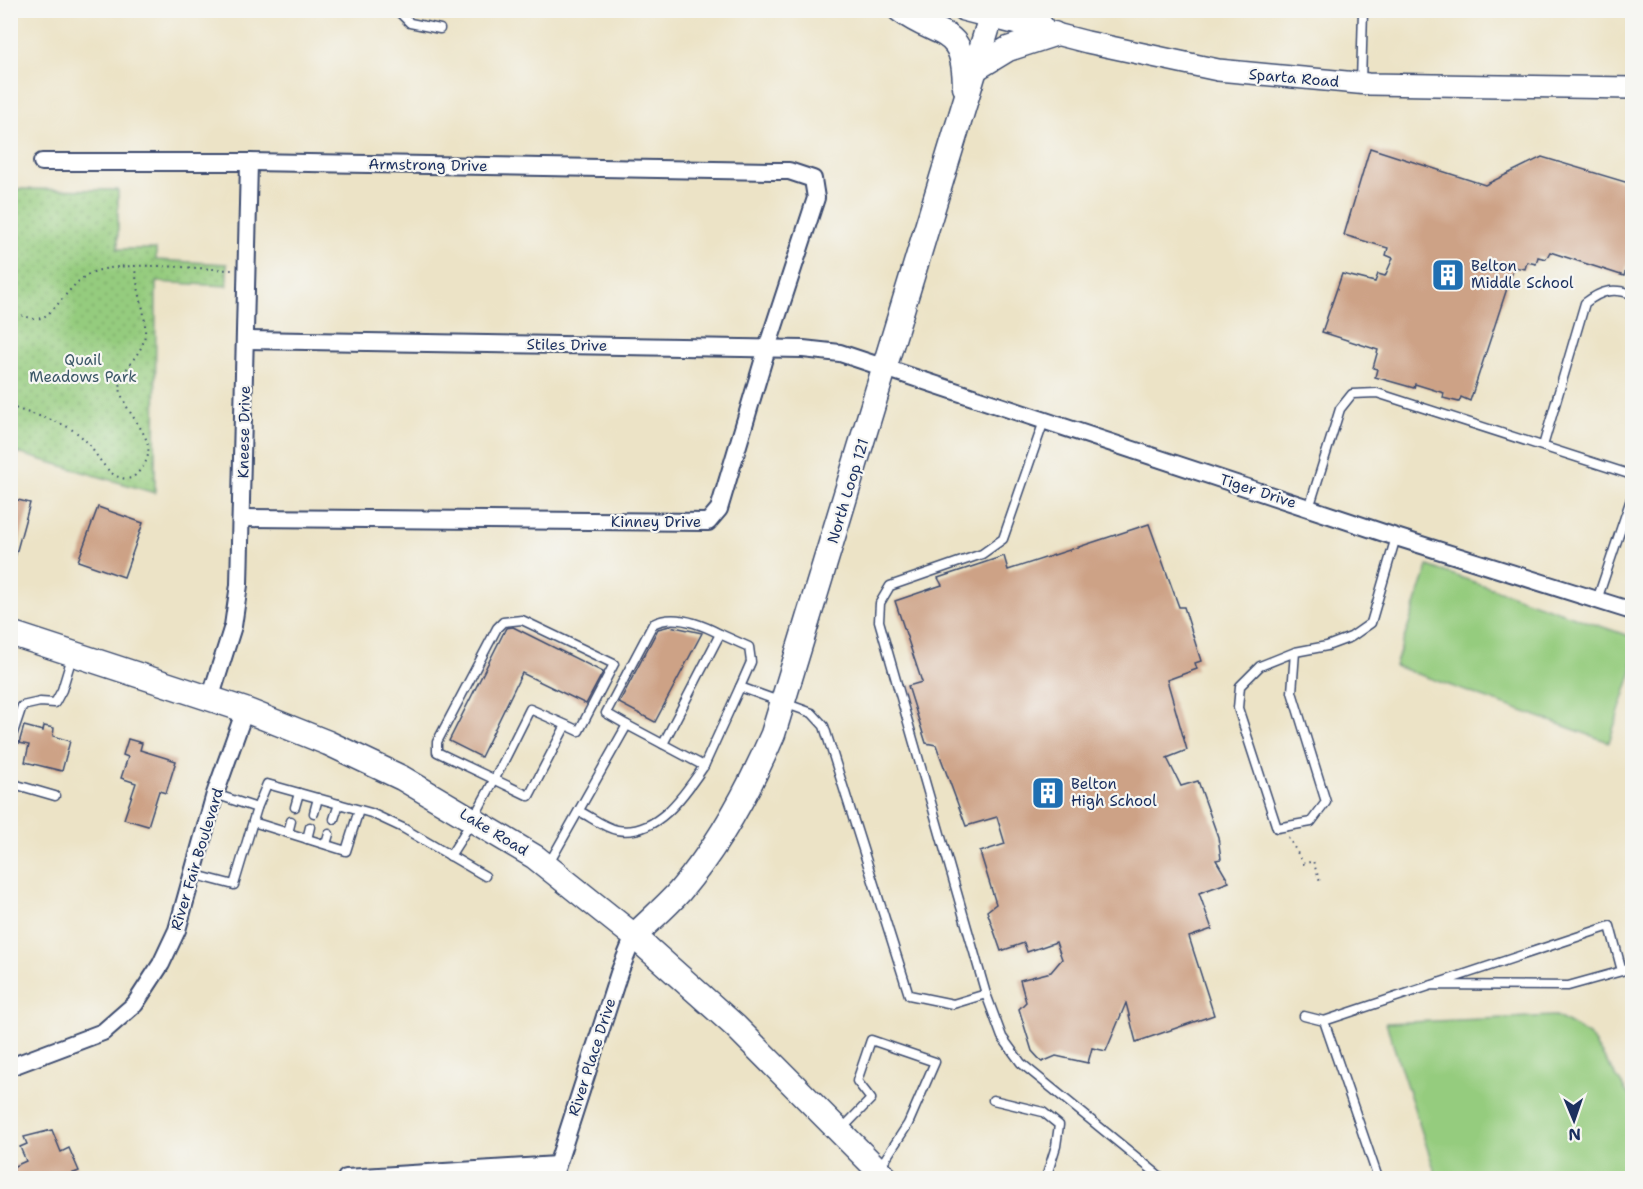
<svg xmlns="http://www.w3.org/2000/svg" width="1643" height="1189" font-family="'Shantell Sans',sans-serif">
<defs>
<pattern id="park-dots" width="8" height="8" patternUnits="userSpaceOnUse" patternTransform="scale(1.5)"><rect width="8" height="8" fill="#95cc7e"/><path d="M2 2h.1M6 6h.1" fill="none" stroke="#79a66a" stroke-width="1.8" stroke-linecap="round"/></pattern>
</defs>
<rect width="100%" height="100%" fill="#f6f6f2"/>
<filter id="ink" filterUnits="userSpaceOnUse"><feTurbulence type="fractalNoise" baseFrequency=".0167" numOctaves="2"/><feDisplacementMap in="SourceGraphic" scale="12" xChannelSelector="R" yChannelSelector="G"/><feConvolveMatrix kernelMatrix="1 2 1 2 8 2 1 2 1" color-interpolation-filters="sRGB"/></filter>
<filter id="wash" filterUnits="userSpaceOnUse"><feTurbulence type="fractalNoise" baseFrequency=".008" numOctaves="4" result="noise"/><feDisplacementMap in="SourceGraphic" scale="24" xChannelSelector="R" yChannelSelector="G"/><feGaussianBlur stdDeviation="1.35" result="paint"/><feColorMatrix in="noise" values="0 0 0 0 0 0 0 0 0 0 0 0 0 0 0 0 0 1.4 0 .05"/><feComposite in="paint" operator="in"/></filter>
<g filter="url(#wash)">
<rect width="100%" height="100%" fill="#ece3c6"/>
<polygon fill="url(#park-dots)" stroke="#587e6e" stroke-width="1.5" points="10,189 118,190 118,249 156,249 156,260 227,264 227,286 156,282 155,493 11,451"/>
<g fill="#95cc7e" stroke="#587e6e" stroke-width="1.5">
<polygon points="1428,566 1632,637 1632,672 1609,742 1395,666"/>
<polygon points="1556,1016 1589,1035 1632,1100 1632,1178 1437,1178 1386,1023"/>
</g>
<g id="blocks">
<g fill="#cda286">
<polygon points="1370,148 1485,185 1542,157 1632,184 1632,251 1624,276 1550,252 1546,259 1538,257 1536,264 1527,262 1525,269 1514,267 1470,401 1461,397 1459,402 1443,398 1444,393 1415,384 1414,388 1375,377 1377,369 1373,368 1378,350 1322,332 1342,274 1375,282 1378,274 1385,276 1393,258 1386,255 1388,248 1344,235"/>
<polygon points="10,498 30,503 14,561 10,561"/>
<polygon points="98,507 143,523 124,577 78,561"/>
<polygon points="1149,524 1179,607 1184,607 1201,661 1195,663 1197,669 1167,680 1187,750 1167,758 1181,786 1198,781 1218,837 1221,859 1216,860 1229,882 1199,893 1212,929 1189,937 1214,1015 1136,1042 1126,1003 1106,1051 1092,1048 1088,1063 1056,1056 1042,1062 1032,1051 1019,1009 1026,1002 1020,980 1051,972 1062,959 1056,942 1027,952 1024,943 1001,951 987,911 996,904 980,852 1005,844 997,817 966,826 936,745 926,743 908,686 922,682 895,601 942,585 938,578 1004,556 1008,570"/>
<polygon points="670,626 702,633 655,722 619,703 658,629"/>
<polygon points="513,627 603,672 586,704 522,673 481,757 449,741 506,628"/>
<polygon points="24,726 43,731 44,726 54,728 53,736 70,741 62,771 25,762 29,745 19,743"/>
<polygon points="128,739 142,743 140,750 176,761 166,793 159,791 148,826 124,819 136,783 121,778 128,757 123,755"/>
<polygon points="52,1130 61,1152 69,1148 79,1171 71,1174 73,1179 10,1179 10,1168 26,1161 20,1147 27,1144 24,1137"/>
</g>
</g>
</g>
<g filter="url(#ink)">
<use href="#blocks" fill-opacity="0" stroke="#3a4a6e" stroke-width="1.5"/>
<g fill="none" stroke-linecap="round" stroke-linejoin="round">
<defs>
<g id="service">
<polyline points="397,10 410,23 440,29"/>
<polyline points="1361,83 1363,10"/>
<polyline points="1044,421 1003,539 982,554 890,586 880,603 879,621 986,994 1002,1037 1021,1063 1162,1178"/>
<path d="M 1543,446 L 1585,303 C 1602,290 1613,288 1632,294"/>
<polyline points="1309,508 1340,409 1352,394 1377,393 1632,475"/>
<polyline points="1597,600 1632,496"/>
<polyline points="1295,652 1292,692 1326,802 1311,822 1277,828 1238,708 1240,686 1260,666 1295,652 1327,646 1351,637 1371,623 1396,537"/>
<path d="M 627,725 L 606,713 L 653,624 C 674,613 701,624 720,634"/>
<polyline points="10,742 22,706 40,702 55,703 62,690 72,657"/>
<polyline points="663,744 720,634 749,647 751,662 740,687"/>
<polyline points="10,777 17,785 55,796"/>
<polyline points="295,807 299,793"/>
<polyline points="257,808 267,784 371,813 403,828 485,876"/>
<path d="M 579,811 C 591,817 605,828 617,830 C 657,837 685,794 704,766"/>
<polyline points="314,813 318,798"/>
<polyline points="334,819 339,804"/>
<polyline points="253,822 346,851 359,810"/>
<polyline points="288,833 291,821"/>
<polyline points="307,839 310,827"/>
<polyline points="326,844 329,834"/>
<path d="M 450,856 C 481,809 505,759 530,709 L 566,725 L 529,796 L 437,752 L 437,742 L 497,628 L 503,622 L 522,620 L 614,664 L 579,731 L 566,725"/>
<polyline points="548,865 627,725 704,766 740,687 812,713 824,726 909,995 953,1004 986,994"/>
<polyline points="192,874 234,885 257,808 215,794"/>
<polyline points="1304,1016 1324,1021 1378,1178"/>
<polyline points="1324,1021 1610,926 1622,971 1568,986 1432,985"/>
<polyline points="993,1100 1043,1112 1059,1125 1056,1146 1046,1178"/>
<polyline points="841,1130 871,1099 857,1081 871,1040 935,1062 908,1124 880,1167"/>
</g>
<g id="minor">
<polyline points="42,162 249,162 773,171 789,171 813,179 816,198 767,348 719,509 708,522 242,518"/>
<polyline points="246,340 803,349 840,353 1396,537 1632,611"/>
<polyline points="210,699 233,626 239,585 249,162"/>
<polyline points="10,1067 103,1032 135,1004 161,964 177,930 215,794 245,710"/>
<polyline points="346,1178 557,1165"/>
<polyline points="553,1178 619,973 634,936"/>
</g>
<polyline id="tertiary" points="963,10 1087,42 1218,70 1368,84 1632,88"/>
<g id="secondary">
<path d="M 900,10 C 940,40 964,23 965,87"/>
<polyline points="1031,10 1044,31"/>
<polyline points="975,69 1008,49 1054,34"/>
<polyline points="10,633 245,710 328,743 402,778 535,857 634,936 735,1026 886,1178"/>
<path d="M 634,936 C 649,921 666,907 680,891 C 719,845 749,790 773,734 L 993,10"/>
</g>
</defs>
<use href="#service" stroke="#3a4a6e" stroke-width="11"/>
<use href="#minor" stroke="#3a4a6e" stroke-width="20"/>
<use href="#tertiary" stroke="#3a4a6e" stroke-width="24"/>
<use href="#secondary" stroke="#3a4a6e" stroke-width="27"/>
<g stroke="#3a4a6e" stroke-width="2" stroke-dasharray="1.5 4.5" stroke-linecap="butt">
<path d="M 10,312 L 34,319 L 42,318 C 60,307 70,284 89,274 C 118,259 197,269 232,270"/>
<path d="M 10,406 C 35,417 64,419 84,439 C 98,453 108,483 132,478 C 171,446 129,423 121,393 C 116,372 139,359 144,340 C 149,317 136,290 135,267"/>
<polyline points="1288,837 1304,864 1313,861 1320,882"/>
</g>
<use href="#service" stroke="#fff" stroke-width="8"/>
<use href="#minor" stroke="#fff" stroke-width="16"/>
<use href="#tertiary" stroke="#fff" stroke-width="21"/>
<use href="#secondary" stroke="#fff" stroke-width="24"/>
</g>
</g>
<defs>
<symbol id="building-square" viewBox="-11 -11 22 22"><rect x="-9" y="-9" width="18" height="18" rx="4" fill="#1f6fb2" stroke="#f6f6f2"/><path d="M-4-6H4V6H1V3H-1V6H-4ZM-2.5-4.3h1.7v1.8h-1.7ZM.8-4.3h1.7v1.8H.8ZM-2.5-1h1.7V.8h-1.7ZM.8-1h1.7V.8H.8Z" fill="#fff"/></symbol>
</defs>
<g fill-rule="evenodd">
<use href="#building-square" x="1429" y="256" width="38" height="38"/>
<use href="#building-square" x="1029" y="774" width="38" height="38"/>
</g>
<g text-anchor="middle" stroke-width="4.5" stroke-linejoin="round" paint-order="stroke">
<g font-size="15" fill="#1b2f5e" stroke="#f6f6f2">
<text transform="translate(1294 78) rotate(5)" y="5">Sparta Road</text>
<text transform="translate(428 165) rotate(1)" y="5">Armstrong Drive</text>
<text transform="translate(567 345) rotate(1)" y="5">Stiles Drive</text>
<text transform="translate(244 432) rotate(-89)" y="5">Kneese Drive</text>
<text transform="translate(848 491) rotate(-73)" y="5">North Loop 121</text>
<text transform="translate(1258 491) rotate(18)" y="5">Tiger Drive</text>
<text x="656" y="527">Kinney Drive</text>
<text transform="translate(494 832) rotate(31)" y="5">Lake Road</text>
<text transform="translate(197 859) rotate(-73)" y="5">River Fair Boulevard</text>
<text transform="translate(592 1057) rotate(-72)" y="5">River Place Drive</text>
</g>
<g font-size="15" fill="#1b2f5e" stroke="#f6f6f2" text-anchor="start">
<text x="1471" y="271">Belton<tspan x="1471" dy="17">Middle School</tspan></text>
<text x="1071" y="789">Belton<tspan x="1071" dy="17">High School</tspan></text>
</g>
<g font-size="15" fill="#3a5666" stroke="#f6f6f2">
<text x="83" y="365">Quail<tspan x="83" dy="17">Meadows Park</tspan></text>
</g>
</g>
<rect width="1643" height="1189" fill="none" stroke="#f6f6f2" stroke-width="36"/>
<g transform="translate(1574 1120) rotate(178)" stroke="#f6f6f2" stroke-width="4.5" paint-order="stroke">
<path d="M0-4.5L10 22L0 15L-10 22Z" fill="#1b2f5e"/>
<text y="-9" font-size="16" font-weight="bold" text-anchor="middle" fill="#1b2f5e">N</text>
</g>
</svg>
